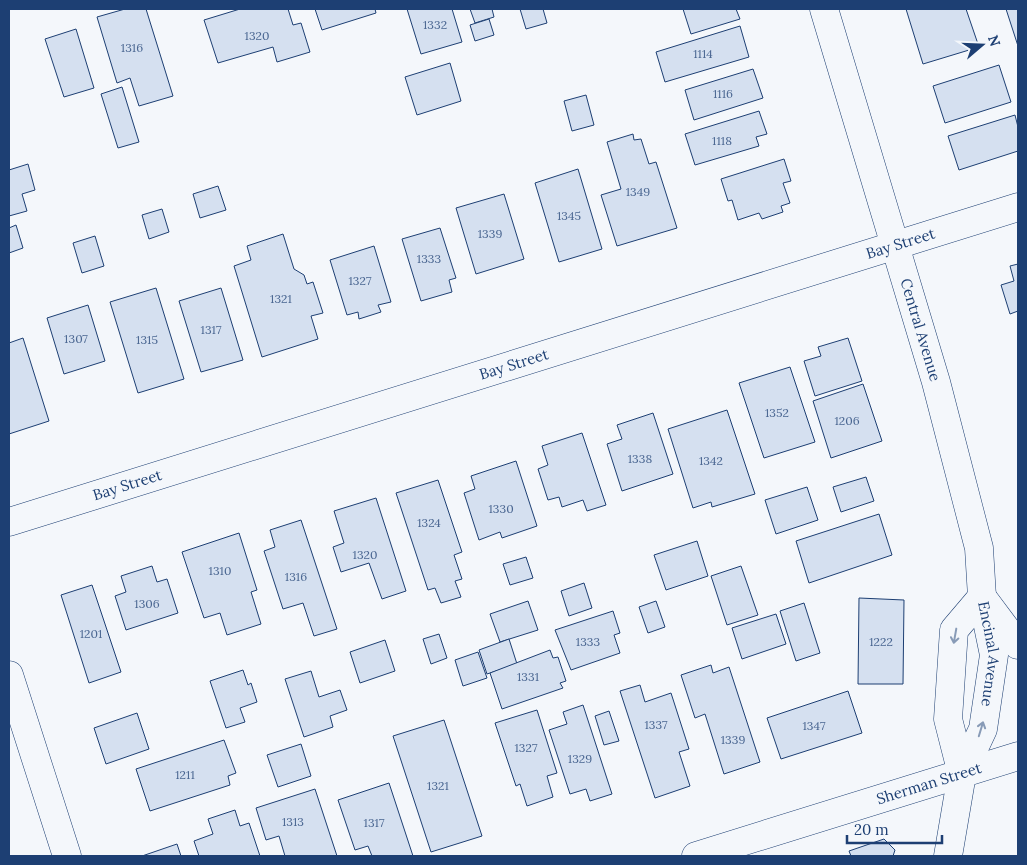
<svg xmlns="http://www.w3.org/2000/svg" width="1027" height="865" font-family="Lora,serif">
<rect width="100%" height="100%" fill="#f4f7fb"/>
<g fill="#d5e0f0" stroke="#1d3f73">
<polygon points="125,9 146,9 173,96 139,106 130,78 117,83 97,17"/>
<polygon points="240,9 288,9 293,25 301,23 310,52 277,62 273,47 218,63 204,20"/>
<polygon points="315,9 375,9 376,13 322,30"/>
<polygon points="407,9 452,9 462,42 421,54"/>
<polygon points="470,9 492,9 494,17 475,23"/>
<polygon points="520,9 543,9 547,23 526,29"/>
<polygon points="683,9 736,9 740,19 691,34"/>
<polygon points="906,9 966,9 979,47 923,64"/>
<polygon points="1006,9 1018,9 1018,46"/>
<polygon points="489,19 494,35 475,41 470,25"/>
<polygon points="740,26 749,57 665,82 656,52"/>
<polygon points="76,29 94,88 64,97 45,39"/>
<polygon points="450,63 461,101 417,115 405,77"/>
<polygon points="999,65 1011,102 945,123 933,86"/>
<polygon points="753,69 763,98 694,120 685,90"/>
<polygon points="122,87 139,142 118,148 101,94"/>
<polygon points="586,95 594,125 572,131 564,101"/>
<polygon points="759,111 767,134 756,137 759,146 695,165 685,134"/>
<polygon points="1015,115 1018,127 1018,151 959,170 948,136"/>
<polygon points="633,134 634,140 641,139 649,164 656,162 677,228 617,246 601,195 621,189 607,142"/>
<polygon points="784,159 791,181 783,183 790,203 781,206 783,212 762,219 759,213 738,220 732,200 728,201 721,179"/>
<polygon points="28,164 35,190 22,194 27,211 9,216 9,220 9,170"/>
<polygon points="578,169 602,249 559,262 535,183"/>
<polygon points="218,186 226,210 200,218 193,194"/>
<polygon points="504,194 524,259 476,274 456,208"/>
<polygon points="162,209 169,232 149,239 142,215"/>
<polygon points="16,225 23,248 9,253 9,228"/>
<polygon points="440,228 456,278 449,280 452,292 421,301 402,239"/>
<polygon points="283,234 294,269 304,275 307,284 313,282 323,313 311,316 318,339 262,357 234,266 251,260 247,246"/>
<polygon points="95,236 104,266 82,273 73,243"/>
<polygon points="374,246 391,302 378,305 381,312 359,319 358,312 347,315 330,260"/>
<polygon points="1018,264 1018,311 1010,314 1001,285 1014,281 1010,266"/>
<polygon points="156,288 184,379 138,393 110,302"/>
<polygon points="221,288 243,360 201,372 179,301"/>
<polygon points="88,305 105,361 64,374 47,318"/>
<polygon points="23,338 49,421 9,434 9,343"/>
<polygon points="848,338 862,381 815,396 804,361 821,356 818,347"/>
<polygon points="790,367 815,442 764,458 739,383"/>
<polygon points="863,384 882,441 831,458 813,401"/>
<polygon points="727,410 755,494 712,507 711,502 693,508 668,429"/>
<polygon points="653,413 673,474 622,491 607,444 622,439 617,425"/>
<polygon points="582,433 606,505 587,511 583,500 562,507 559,497 548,500 538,469 548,465 542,446"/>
<polygon points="516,461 537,526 502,538 500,532 479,540 464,493 475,489 471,476"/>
<polygon points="866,477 874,501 841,512 833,487"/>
<polygon points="438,480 462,552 454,555 462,579 455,581 461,597 441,603 435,588 428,590 396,493"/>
<polygon points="807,487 818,520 776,534 765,500"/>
<polygon points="376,498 406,591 382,599 369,563 341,572 333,547 344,543 334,511"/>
<polygon points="879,514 892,555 809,583 796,541"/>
<polygon points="301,520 337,629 314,636 303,603 283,609 264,551 275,547 270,530"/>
<polygon points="239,533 257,590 251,592 261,624 227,635 220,613 204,618 182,552"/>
<polygon points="697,541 708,576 666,590 654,555"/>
<polygon points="526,557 533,578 510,585 503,564"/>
<polygon points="152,566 157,582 167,579 178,613 126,630 115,596 126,592 121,576"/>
<polygon points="741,566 758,615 727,625 711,576"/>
<polygon points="584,583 592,608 569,616 561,591"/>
<polygon points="92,585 121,672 89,683 61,595"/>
<polygon points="859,598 904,600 903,684 858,684"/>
<polygon points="528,601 538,630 500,642 490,614"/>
<polygon points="656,601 665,627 648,633 639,607"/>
<polygon points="804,603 820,653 796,661 780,611"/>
<polygon points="613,611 620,633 614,635 620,653 571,670 555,630"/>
<polygon points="776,614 786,644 742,659 732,628"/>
<polygon points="439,634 447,658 431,664 423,639"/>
<polygon points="509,639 517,664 487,674 479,650"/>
<polygon points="385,640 395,671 360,683 350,652"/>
<polygon points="550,650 553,658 558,657 566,681 560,683 563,688 502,709 490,673"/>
<polygon points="478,652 487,678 463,686 455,660"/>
<polygon points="711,665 713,673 729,667 760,762 724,774 705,714 695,718 681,675"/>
<polygon points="243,670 248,685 251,683 257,702 240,708 245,722 226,728 210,681"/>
<polygon points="311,671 319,697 340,690 347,710 330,716 333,727 304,737 285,679"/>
<polygon points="640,685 645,702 671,693 689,749 679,752 690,786 655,798 620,691"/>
<polygon points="848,691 862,733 781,759 767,718"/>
<polygon points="583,705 612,794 590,801 586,789 570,794 549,730 567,724 563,712"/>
<polygon points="537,710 557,773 547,776 553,797 527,806 520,784 516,786 495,723"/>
<polygon points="609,711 619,741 604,745 595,716"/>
<polygon points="137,713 149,749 106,764 94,728"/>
<polygon points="444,720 482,836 431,852 393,736"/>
<polygon points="224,740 236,773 228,776 230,785 150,811 136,769"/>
<polygon points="301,744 311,776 278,787 267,755"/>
<polygon points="389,783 413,856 372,856 368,846 355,850 338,800"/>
<polygon points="315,789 337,856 285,856 279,836 266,840 256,808"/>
<polygon points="235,810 240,826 249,823 260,856 199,856 194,841 213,834 208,819"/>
<polygon points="884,839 895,850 893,856 851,856 849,851"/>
<polygon points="177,844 181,856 142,856"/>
</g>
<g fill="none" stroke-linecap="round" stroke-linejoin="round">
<defs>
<g id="minor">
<path id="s1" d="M 9,522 L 1018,207"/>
<polyline points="982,597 1018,645"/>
<polyline points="9,675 67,856"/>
<path id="s2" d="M 696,856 L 1018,756"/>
</g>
<g id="major">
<path id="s3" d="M 824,9 L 936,382 L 979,548 L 982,597 L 994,655 L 983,729 L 962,774 L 948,856"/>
<polyline points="962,774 948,719 954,630 982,597"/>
</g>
</defs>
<use href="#minor" stroke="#1d3f73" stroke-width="29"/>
<use href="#major" stroke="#1d3f73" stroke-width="29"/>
<use href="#minor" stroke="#f4f7fb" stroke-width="28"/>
<use href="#major" stroke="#f4f7fb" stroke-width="28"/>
</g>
<defs><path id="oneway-shaft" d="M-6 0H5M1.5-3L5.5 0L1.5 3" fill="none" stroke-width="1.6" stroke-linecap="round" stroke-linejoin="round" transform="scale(1.25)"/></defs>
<g stroke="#889bb7">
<use href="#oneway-shaft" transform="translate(955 636) rotate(100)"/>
<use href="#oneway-shaft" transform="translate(981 729) rotate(-73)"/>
</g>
<g text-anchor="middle" stroke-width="4" stroke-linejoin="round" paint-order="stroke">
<g font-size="12" fill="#4b6792">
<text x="435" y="29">1332</text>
<text x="257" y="40">1320</text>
<text x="132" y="52">1316</text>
<text x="703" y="58">1114</text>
<text x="723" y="98">1116</text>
<text x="722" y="145">1118</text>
<text x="638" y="196">1349</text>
<text x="569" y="220">1345</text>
<text x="490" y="238">1339</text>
<text x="429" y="263">1333</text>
<text x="360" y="285">1327</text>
<text x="281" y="303">1321</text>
<text x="211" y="334">1317</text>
<text x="76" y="343">1307</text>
<text x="147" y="344">1315</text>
<text x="777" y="417">1352</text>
<text x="847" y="425">1206</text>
<text x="640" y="463">1338</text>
<text x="711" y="465">1342</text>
<text x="501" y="513">1330</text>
<text x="429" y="527">1324</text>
<text x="365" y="559">1320</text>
<text x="220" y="575">1310</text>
<text x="296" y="581">1316</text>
<text x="147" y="608">1306</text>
<text x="91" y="638">1201</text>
<text x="588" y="646">1333</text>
<text x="881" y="646">1222</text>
<text x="528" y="681">1331</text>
<text x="656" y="729">1337</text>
<text x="814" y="730">1347</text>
<text x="733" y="744">1339</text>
<text x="526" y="752">1327</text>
<text x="580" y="763">1329</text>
<text x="185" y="779">1211</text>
<text x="438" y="790">1321</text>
<text x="293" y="826">1313</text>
<text x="374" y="827">1317</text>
</g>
<g font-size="15" fill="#1d3f73" stroke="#f4f7fb">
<text dy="5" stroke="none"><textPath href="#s1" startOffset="934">Bay Street</textPath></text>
<text dy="5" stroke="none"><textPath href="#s3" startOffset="335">Central Avenue</textPath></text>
<text dy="5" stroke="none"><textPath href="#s1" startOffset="529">Bay Street</textPath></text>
<text dy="5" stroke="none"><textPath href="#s1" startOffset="124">Bay Street</textPath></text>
<text dy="5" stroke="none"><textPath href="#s3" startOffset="668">Encinal Avenue</textPath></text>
<text dy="5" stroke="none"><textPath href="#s2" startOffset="244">Sherman Street</textPath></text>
</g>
</g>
<rect width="1027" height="865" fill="none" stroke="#1d3f73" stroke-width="20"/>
<g transform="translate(982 45) rotate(71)" stroke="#f4f7fb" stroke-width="4" paint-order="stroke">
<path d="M0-4L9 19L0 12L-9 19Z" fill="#1d3f73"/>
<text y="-8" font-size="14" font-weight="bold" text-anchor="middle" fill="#1d3f73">N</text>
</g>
<path d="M847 835v8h95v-8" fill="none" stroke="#1d3f73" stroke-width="2.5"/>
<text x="854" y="835" font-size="15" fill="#1d3f73" stroke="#f4f7fb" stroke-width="4" paint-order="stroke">20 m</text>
</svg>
